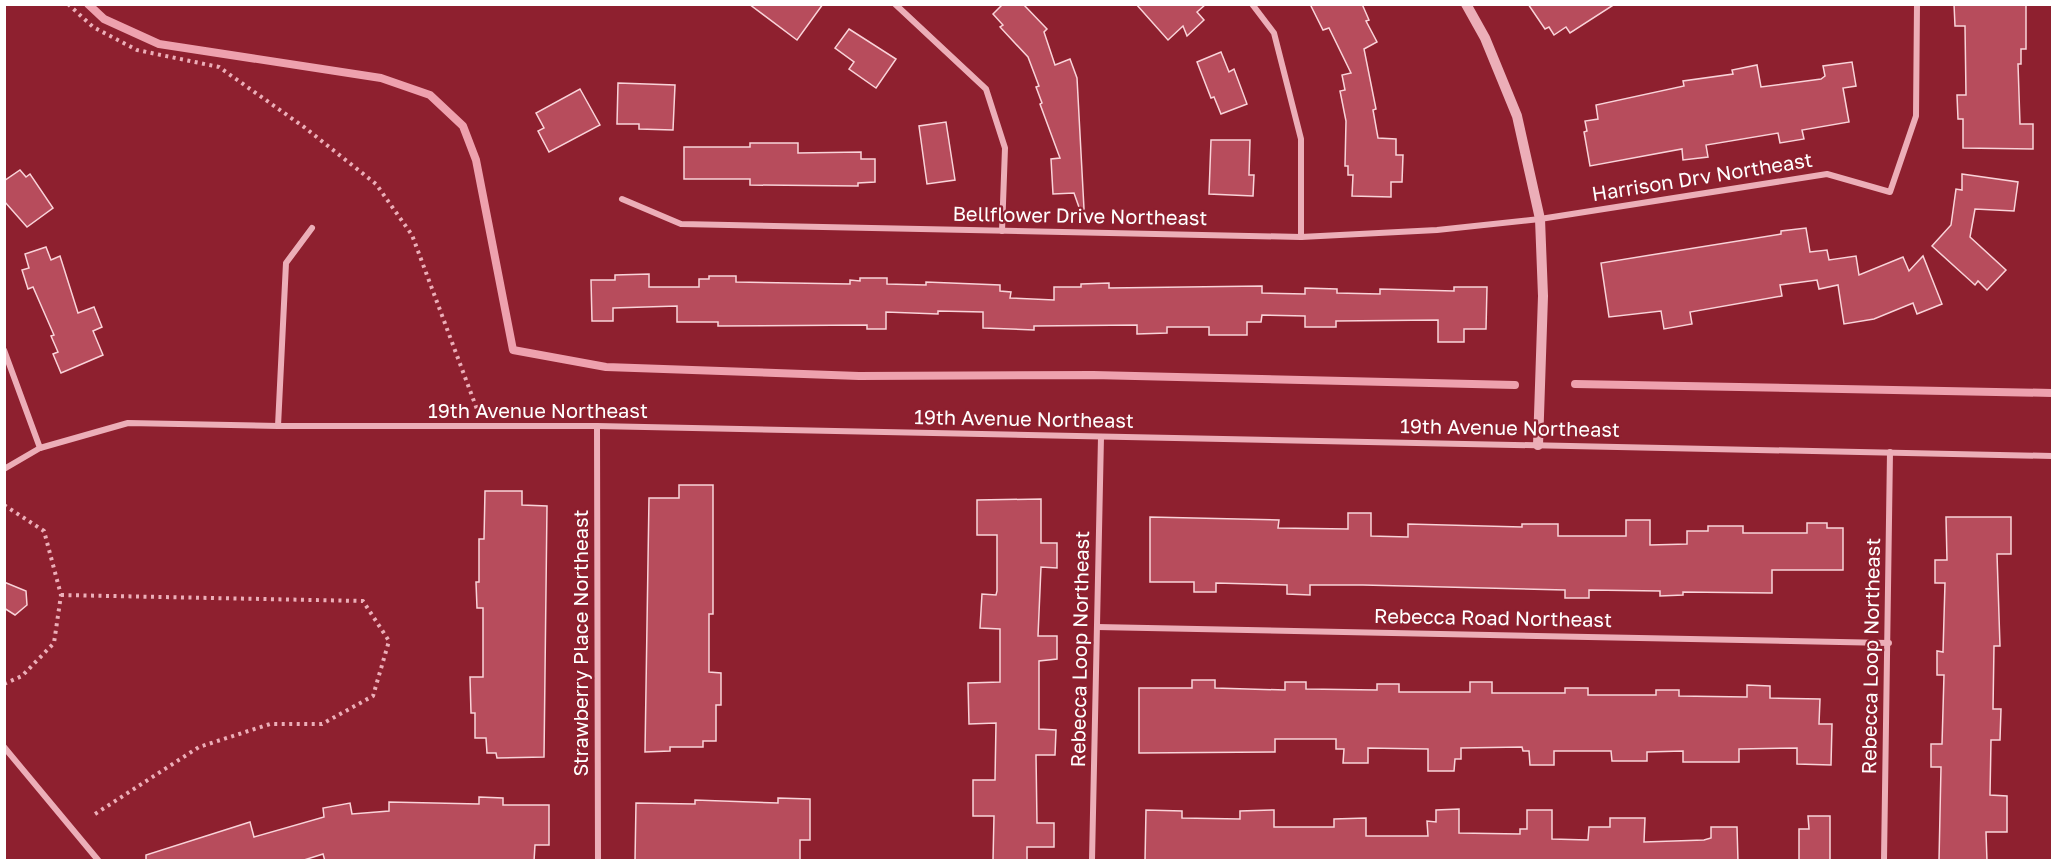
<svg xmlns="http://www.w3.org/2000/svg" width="2057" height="865" font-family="'Golos Text',sans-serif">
<rect width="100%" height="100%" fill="#8e202f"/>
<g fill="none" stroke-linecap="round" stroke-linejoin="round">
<g stroke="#eea1ae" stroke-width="8">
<polyline points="88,4 104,19 159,44 381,78 430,95 463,126 476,160 513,350 606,367 859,376 1093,375 1515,385"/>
<polyline points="1575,384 2052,393"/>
</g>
</g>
<g fill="#b74c5c" stroke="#f9d3d9" stroke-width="1.5">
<polygon points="749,4 823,4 797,40"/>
<polygon points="1003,4 1023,4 1047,29 1044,32 1055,65 1070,59 1077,78 1084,209 1080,210 1074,193 1053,194 1051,159 1060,158 1040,104 1042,103 1036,87 1039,86 1028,57 1000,27 1003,25 993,14"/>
<polygon points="1136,4 1206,4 1197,12 1204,20 1187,36 1183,26 1168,40"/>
<polygon points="1310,4 1362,4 1369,20 1366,21 1377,42 1364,49 1376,109 1373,110 1378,138 1396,139 1396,155 1403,155 1402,182 1391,182 1391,197 1352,196 1353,175 1348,175 1348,166 1345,166 1346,121 1340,91 1345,90 1342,75 1351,73 1329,28 1323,30"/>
<polygon points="1528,4 1615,4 1570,33 1566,27 1554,35 1549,27 1545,29"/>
<polygon points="1954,4 2026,4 2026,49 2021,49 2021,64 2018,64 2020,124 2033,124 2033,149 1963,148 1963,119 1958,119 1957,95 1966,95 1965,26 1955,26"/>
<polygon points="849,29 896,59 876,88 849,69 854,62 835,48"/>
<polygon points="1221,52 1229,72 1234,69 1247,104 1221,114 1214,97 1211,98 1197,62"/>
<polygon points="1852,62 1856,86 1843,88 1849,122 1802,130 1804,139 1780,143 1778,133 1706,145 1708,157 1683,160 1682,149 1590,166 1584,132 1587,131 1585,121 1598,119 1596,105 1684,86 1683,81 1733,74 1732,70 1757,65 1761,87 1821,79 1825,76 1823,66"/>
<polygon points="618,83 675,85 673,130 639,129 639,124 617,124"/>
<polygon points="580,89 600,125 549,152 538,131 544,128 536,113"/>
<polygon points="946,122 955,180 927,184 919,126"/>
<polygon points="1211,140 1250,140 1249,175 1254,175 1253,196 1209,194"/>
<polygon points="750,143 798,143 798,153 861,152 861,159 875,159 875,182 858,183 858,186 750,185 750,179 684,179 684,147 750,147"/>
<polygon points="20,170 26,177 30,174 53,208 27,227 4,201 4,181"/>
<polygon points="1962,174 2018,182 2014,211 1975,209 1970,237 2006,270 1987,290 1978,281 1975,285 1932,246 1951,225 1956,189 1962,190"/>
<polygon points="1806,228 1810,252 1827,250 1829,260 1856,256 1859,275 1903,257 1909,271 1923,256 1942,304 1917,314 1913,303 1874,319 1844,324 1838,285 1819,289 1817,280 1780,285 1782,296 1690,312 1692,324 1664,329 1661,311 1609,317 1601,263 1781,234 1781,231"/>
<polygon points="46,247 51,260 60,256 78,313 94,307 102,327 93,331 103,355 61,373 53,354 58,352 51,336 54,335 33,287 28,289 22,270 29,268 25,254"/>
<polygon points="649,274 649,287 699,287 699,279 709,279 709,276 736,276 736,282 850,284 850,280 860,281 860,278 887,278 887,284 926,285 926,282 1000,285 1000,291 1011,292 1010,298 1054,300 1054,287 1081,287 1081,284 1109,283 1109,288 1262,286 1262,293 1305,294 1305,288 1337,289 1337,293 1380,294 1380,289 1454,291 1454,287 1487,287 1486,329 1464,329 1464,342 1438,342 1438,320 1336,321 1336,327 1305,327 1305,316 1262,315 1261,322 1247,322 1247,335 1209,335 1209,327 1167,327 1167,333 1137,334 1137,325 1034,326 1034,330 983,328 983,312 938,311 938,314 886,312 886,329 867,329 867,325 718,326 718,322 677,322 677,306 613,308 613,321 592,321 591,280 615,280 615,275"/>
<polygon points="679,485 713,485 713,614 709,614 709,672 721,673 721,705 716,705 716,741 703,741 703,747 670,747 670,751 645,752 649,498 679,498"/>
<polygon points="485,491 522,491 522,505 547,506 544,757 497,758 496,753 487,753 486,738 475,738 475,713 471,713 470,677 483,677 483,608 477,608 476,582 479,582 479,539 484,539"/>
<polygon points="1041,499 1041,543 1057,543 1057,568 1041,567 1038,636 1057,636 1057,659 1039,661 1039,729 1056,730 1055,755 1036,755 1037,823 1054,823 1054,847 1027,847 1027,861 993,861 994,816 973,816 973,780 995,780 996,723 969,724 968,683 1000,682 1000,629 980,628 982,594 996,595 997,591 997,535 977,535 977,500"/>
<polygon points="1348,513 1371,513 1371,536 1408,537 1408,524 1522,527 1522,524 1558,524 1558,536 1626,536 1626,520 1650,520 1650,545 1687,544 1687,531 1708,531 1708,526 1743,526 1743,533 1807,533 1807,523 1827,523 1827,528 1843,528 1843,570 1772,570 1772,593 1683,592 1683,595 1660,596 1660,591 1589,590 1589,598 1565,598 1565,590 1363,585 1310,585 1310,595 1287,594 1287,585 1216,583 1216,592 1194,592 1194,582 1150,582 1150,517 1279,520 1278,528 1348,529"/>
<polygon points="1946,517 2011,517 2011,554 1997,554 2000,646 1994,646 1993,709 2001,709 2000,740 1991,740 1990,795 2007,796 2007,832 1986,832 1987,861 1939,861 1941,767 1931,767 1931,744 1942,744 1944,675 1937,675 1937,651 1943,652 1945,583 1935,583 1935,560 1947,560"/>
<polygon points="4,582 26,591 27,605 15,615 4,608"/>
<polygon points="1192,680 1215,680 1215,688 1285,690 1285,682 1306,682 1306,689 1377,690 1377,684 1399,684 1399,692 1470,692 1470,682 1492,682 1492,693 1565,693 1565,688 1588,688 1588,695 1656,695 1656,690 1679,690 1679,696 1747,697 1747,685 1770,686 1770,698 1820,699 1819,724 1832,724 1831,765 1797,764 1797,748 1739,749 1739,762 1683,762 1683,751 1647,752 1647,761 1612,761 1611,751 1554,751 1554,765 1530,765 1529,751 1523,751 1522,747 1461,748 1461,759 1455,759 1454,771 1428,771 1428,749 1368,748 1368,763 1343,763 1344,749 1336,749 1336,739 1275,739 1275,752 1139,753 1139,688 1192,688"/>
<polygon points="479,797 503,798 503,805 549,805 549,845 535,845 534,861 325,861 323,854 301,861 146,861 146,855 250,822 254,837 324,817 323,808 350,803 352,814 389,811 389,802 479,804"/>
<polygon points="778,798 810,799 810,840 800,840 800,861 635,861 636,803 695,804 695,800 778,803"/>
<polygon points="1459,809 1459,833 1520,834 1520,829 1527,829 1527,810 1552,810 1552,839 1588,840 1589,827 1610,827 1610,818 1645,818 1644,842 1704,840 1711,838 1711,827 1737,827 1738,861 1145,861 1146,810 1182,811 1182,818 1240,819 1240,811 1274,810 1274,827 1334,827 1334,819 1366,818 1366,836 1428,836 1427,821 1436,822 1436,810"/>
<polygon points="1808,816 1830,816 1830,861 1799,861 1799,829 1809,829"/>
</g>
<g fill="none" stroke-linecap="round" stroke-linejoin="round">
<g stroke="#ecaeb8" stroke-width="4" stroke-dasharray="3 4.5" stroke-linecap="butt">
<polyline points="68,4 93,27 137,50 219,67 304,127 376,184 412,235 478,412"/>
<polyline points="4,505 44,531 61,595 54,643 22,676 4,684"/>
<polyline points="61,595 363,601 389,641 373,696 322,724 270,724 199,747 95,814"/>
</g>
<g stroke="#ecaeb8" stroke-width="6">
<polyline points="895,4 986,89 1005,148 1002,231"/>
<polyline points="1252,4 1274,33 1301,139 1301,237"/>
<polyline points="622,199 681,224 1301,237 1437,230 1540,219 1827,174 1890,192 1916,116 1917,4"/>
<polyline points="4,350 40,448"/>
<polyline points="278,426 286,263 312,228"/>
<polyline points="597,426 598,860"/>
<polyline points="4,469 40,448 128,423 278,426 597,426 2052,456"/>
<polyline points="1097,627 1889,643"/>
<polyline points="4,747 98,860"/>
<polyline points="1092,860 1101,437"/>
<polyline points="1884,860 1890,452"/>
</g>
<polyline stroke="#ecaeb8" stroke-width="10" points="1466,4 1485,38 1517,116 1540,219 1543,296 1538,445"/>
</g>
<g text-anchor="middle" stroke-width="4.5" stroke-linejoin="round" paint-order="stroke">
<g font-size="20" fill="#fff" stroke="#8e202f">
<text transform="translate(1702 177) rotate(-9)" y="7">Harrison Drv Northeast</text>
<text transform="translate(1080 216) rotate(1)" y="7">Bellflower Drive Northeast</text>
<text x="538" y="418">19th Avenue Northeast</text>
<text transform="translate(1024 419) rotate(1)" y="7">19th Avenue Northeast</text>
<text transform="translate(1510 428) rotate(1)" y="7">19th Avenue Northeast</text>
<text transform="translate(1493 618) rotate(1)" y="7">Rebecca Road Northeast</text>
<text transform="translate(581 643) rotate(-90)" y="7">Strawberry Place Northeast</text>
<text transform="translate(1080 649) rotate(-89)" y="7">Rebecca Loop Northeast</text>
<text transform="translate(1871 656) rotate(-89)" y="7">Rebecca Loop Northeast</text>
</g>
</g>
<rect width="2057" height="865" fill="none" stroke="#ffffff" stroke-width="12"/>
</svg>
